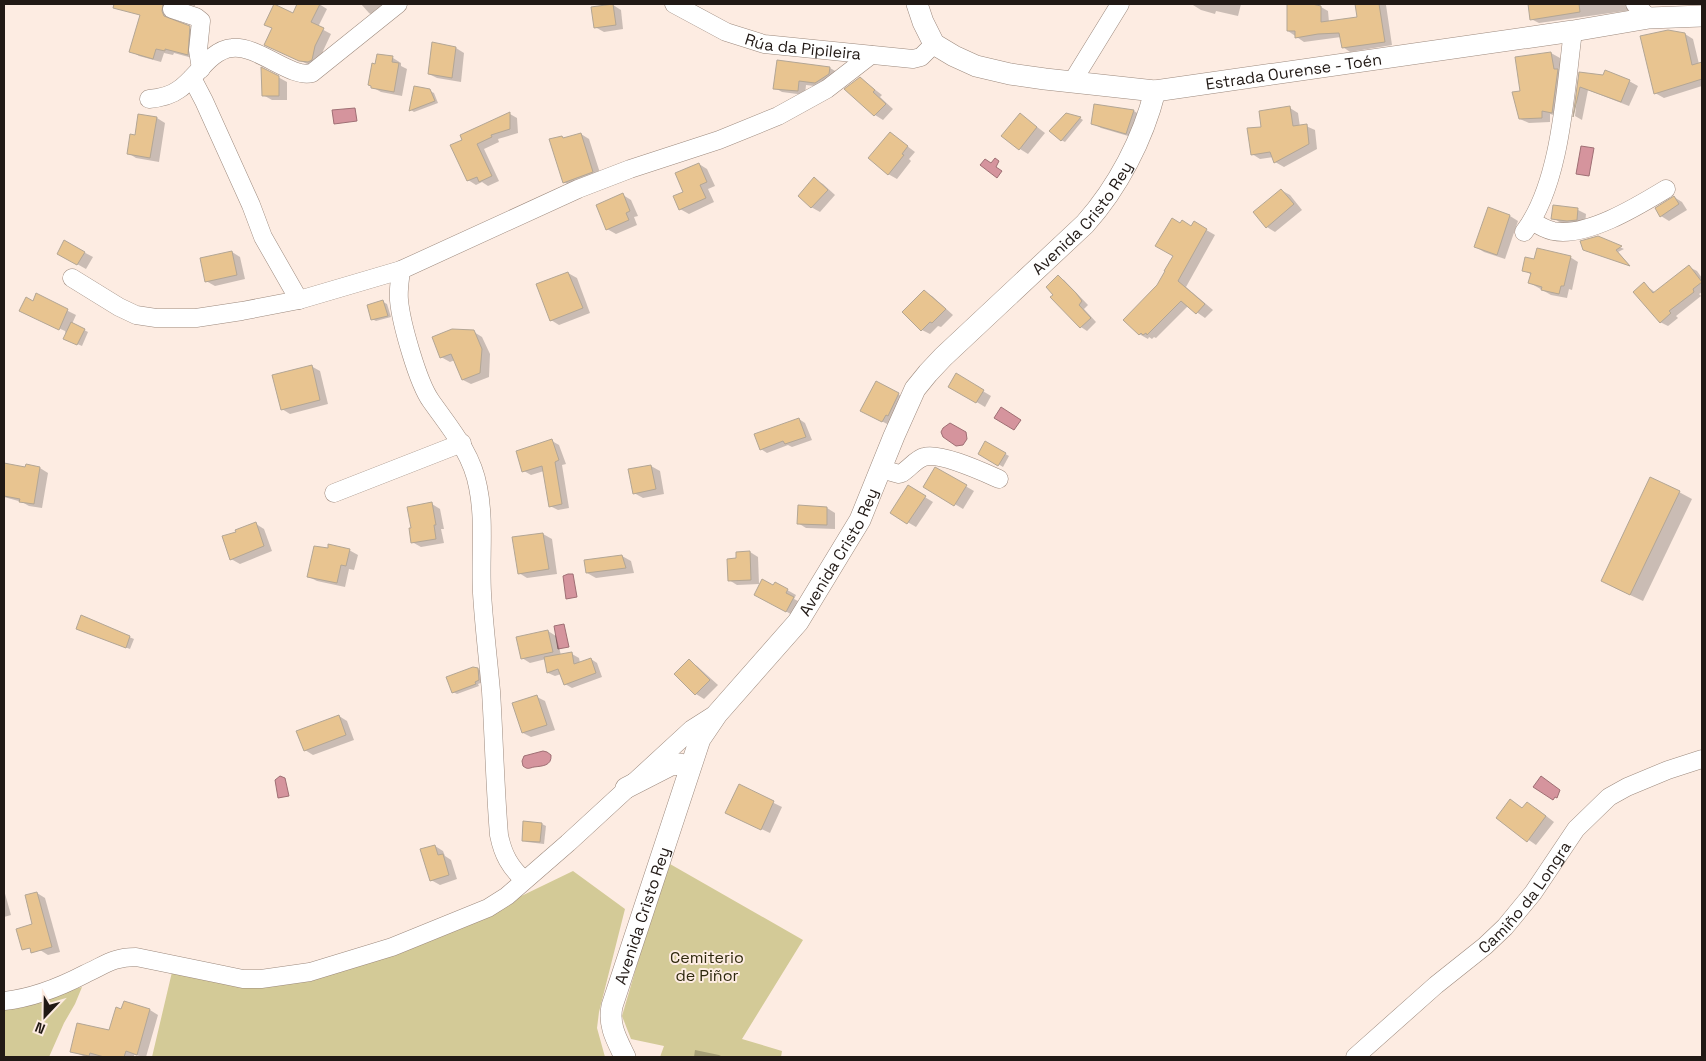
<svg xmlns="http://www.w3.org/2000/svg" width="1706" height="1061" font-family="'Space Grotesk',sans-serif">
<rect width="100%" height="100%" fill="#fdece2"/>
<g fill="#d3ca97">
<polygon points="670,864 803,940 742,1039 782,1051 781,1057 660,1057 664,1046 631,1039 622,1016 648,927"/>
<polygon points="573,871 625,909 599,1012 597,1028 605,1057 152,1057 172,972 242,986 511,901"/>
<polygon points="82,987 75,1004 64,1023 49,1057 4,1057 4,1008"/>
</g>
<g fill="#d5949d" stroke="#9f6f74">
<polygon points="355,108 357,121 334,124 332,110"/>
<polygon points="1581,146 1594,148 1589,176 1576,174"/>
<polygon points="995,158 999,161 996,167 1002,171 997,178 980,165 985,159 991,163"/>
<polygon points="1001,407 1021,420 1014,430 994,418"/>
<polygon points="950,423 966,432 967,439 963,445 956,446 943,437 941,432 943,428"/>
<polygon points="568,574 573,574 577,597 566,599 563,576"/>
<polygon points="564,624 569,647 558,649 554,626"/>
<path d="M 543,751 L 547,752 L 551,755 C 552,766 542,766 534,767 C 529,768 528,770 523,766 L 522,761 L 524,756 Z"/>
<polygon points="280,776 285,778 289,796 278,798 275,780"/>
<polygon points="1541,776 1560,790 1557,798 1555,797 1553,800 1533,787"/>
</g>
<g fill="#0003">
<polygon points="142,4 176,4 170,17 171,20 198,32 196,59 174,53 173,55 164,53 161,62 139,56 131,51 141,15 139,14"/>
<polygon points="184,4 195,4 195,6"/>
<polygon points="299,4 319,4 327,9 318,27 331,34 323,51 320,64 314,67 274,49"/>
<polygon points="361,4 394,4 377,18 369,13"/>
<polygon points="1193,4 1241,4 1238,16 1216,11 1215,14 1201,10 1193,5"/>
<polygon points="1288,4 1305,4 1321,7 1328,11 1329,22 1358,18 1356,4 1384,4 1386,5 1392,45 1350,52 1343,47 1341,37 1304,42 1288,31"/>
<polygon points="1530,4 1631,4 1632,10 1539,23 1531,19"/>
<polygon points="613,5 621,10 623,29 604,32 595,27"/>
<polygon points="1685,34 1693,39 1699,64 1702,63 1702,86 1664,98 1655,93"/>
<polygon points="433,44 456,48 464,53 461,82 437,78 429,74"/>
<polygon points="1551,53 1560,58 1562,73 1561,117 1550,114 1550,122 1529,123 1520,119 1521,92 1516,58"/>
<polygon points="378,55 393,58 401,63 401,66 407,69 402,96 381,92 372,87"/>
<polygon points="830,68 837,72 823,87 806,85 805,95 782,92 775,88"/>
<polygon points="1580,73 1629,81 1638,86 1629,106 1588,90 1582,120 1575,116"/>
<polygon points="278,77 287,82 287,100 272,100 263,95"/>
<polygon points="860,78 882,95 880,97 893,109 883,120 875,115 846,89"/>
<polygon points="430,91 434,93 438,103 414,112 411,110"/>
<polygon points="1095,106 1134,111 1142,116 1135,138 1101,128 1092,123"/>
<polygon points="1290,108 1298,113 1300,127 1306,126 1315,130 1317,149 1284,167 1275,162 1273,157 1260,159 1252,154 1262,128"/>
<polygon points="510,114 517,118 518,133 498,139 499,142 484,149 499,181 488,186 482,182 476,185 468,180 463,140"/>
<polygon points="1020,114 1045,133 1028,154 1020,149"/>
<polygon points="139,115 157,118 165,123 159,162 136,158 128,153 136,136"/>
<polygon points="1080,118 1083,120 1065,142 1061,140"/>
<polygon points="890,133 915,152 909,159 911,161 897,179 888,174"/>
<polygon points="581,134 589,139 601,176 572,187 564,182 562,137 564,139"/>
<polygon points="699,164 707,169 715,186 708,189 714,202 689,214 680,209 685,193"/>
<polygon points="814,179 823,184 835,195 820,212 811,207"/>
<polygon points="1281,190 1290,195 1302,210 1275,232 1267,227"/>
<polygon points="623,195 631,200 638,216 634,217 637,225 616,234 607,229"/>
<polygon points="1674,197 1682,202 1687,210 1669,221 1661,216"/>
<polygon points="1578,210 1586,214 1585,224 1561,223 1553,218"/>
<polygon points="1510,216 1518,221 1505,259 1484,252 1476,247"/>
<polygon points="1194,223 1215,235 1186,287 1213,310 1205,318 1188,306 1156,338 1154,337 1152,339 1149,337 1148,339 1139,334 1158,286 1174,256 1181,224 1192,227"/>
<polygon points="1598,237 1624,249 1618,252 1630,266 1588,251"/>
<polygon points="65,242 93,257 86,269 59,254"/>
<polygon points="232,252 240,257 245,279 215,286 206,281"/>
<polygon points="1570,257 1578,262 1572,290 1569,289 1567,298 1551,295 1530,283 1532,275 1523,270 1535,260"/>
<polygon points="1689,267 1697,271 1702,278 1702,292 1699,294 1701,296 1676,316 1678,318 1668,326 1660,322 1644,284 1656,293"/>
<polygon points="568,273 577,278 590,313 559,325 551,320"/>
<polygon points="1058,277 1064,280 1088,305 1084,309 1096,322 1087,331 1081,327 1052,297 1055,295"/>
<polygon points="924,292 932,296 953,315 941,327 938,326 930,334 922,330"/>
<polygon points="36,295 76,315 72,324 88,332 82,346 68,340 65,331 28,314"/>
<polygon points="383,302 387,304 391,317 376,321 372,319"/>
<polygon points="474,332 482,337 490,354 489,377 471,384 463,380 455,360 450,362 441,357"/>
<polygon points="311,366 320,371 328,404 290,414 282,409"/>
<polygon points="956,375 991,396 985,407 950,386"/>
<polygon points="876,382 907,399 891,426 870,415"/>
<polygon points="799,419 805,423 812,440 792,447 788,445 767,453 761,449"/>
<polygon points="552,441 559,445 566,464 562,465 569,508 558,510 550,506 544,471 531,475 524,471"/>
<polygon points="986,443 1009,456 1003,467 980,453"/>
<polygon points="4,464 26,468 27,466 40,468 48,473 42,508 29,506 22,502 4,497"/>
<polygon points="651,466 660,471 664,494 643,498 634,493"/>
<polygon points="936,469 974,491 963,509 925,486"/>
<polygon points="908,487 933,502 916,527 892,513"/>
<polygon points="1679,492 1692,499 1643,601 1615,588"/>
<polygon points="432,504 440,509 444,529 441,529 444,543 421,547 412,542"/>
<polygon points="827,508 835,513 835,529 806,528 798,523"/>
<polygon points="256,524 264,529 272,551 240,564 231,559 237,532"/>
<polygon points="543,534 552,539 557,574 527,578 519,573 514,538"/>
<polygon points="349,550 358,555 354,570 349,569 345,587 317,581 309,577"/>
<polygon points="750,552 758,557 759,584 737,585 729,580 737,560"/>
<polygon points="622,556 631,561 634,573 596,578 587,573"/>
<polygon points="775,583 796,595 794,599 802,603 794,616 756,594 773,587"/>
<polygon points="82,617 134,639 130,649 81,630"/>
<polygon points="548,631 556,636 561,655 572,654 579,658 580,663 591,659 597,663 602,677 572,688 565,684 561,674 555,676 548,673 546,659 530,663 522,658"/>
<polygon points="689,661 697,666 718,685 704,699 696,694"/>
<polygon points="478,669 482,672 483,682 478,684 479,686 457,694 453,692"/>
<polygon points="537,697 545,701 555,730 531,737 523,733"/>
<polygon points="339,716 347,721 354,740 313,755 305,750"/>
<polygon points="739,786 782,807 770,833 735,817"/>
<polygon points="1510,800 1524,809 1536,808 1554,822 1536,845 1497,818"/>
<polygon points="542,824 546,826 544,844 527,842 523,840"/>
<polygon points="435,846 443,851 445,856 451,860 457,879 440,885 431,880"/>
<polygon points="4,890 11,915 4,917"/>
<polygon points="37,893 45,898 60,952 48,955 40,950"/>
<polygon points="125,1002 150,1010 158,1015 146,1057 134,1055 134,1057 86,1057 71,1051 110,1032 122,1010"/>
<polygon points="695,1050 719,1055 723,1057 694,1057"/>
</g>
<g fill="#e8c490" stroke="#b3a695">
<polygon points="114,4 163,4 162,11 164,16 190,26 188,55 165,49 165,51 156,49 153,59 129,52 140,15 113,8"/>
<polygon points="274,4 293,13 297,4 320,4 311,22 324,28 315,46 312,60 308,62 299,61 264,45 272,28 264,25"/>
<polygon points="613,4 616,25 594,28 591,7"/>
<polygon points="1287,4 1312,4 1321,6 1321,22 1357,17 1355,4 1379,4 1385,42 1342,48 1339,33 1318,34 1295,38 1295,31 1287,31"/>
<polygon points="1528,4 1579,4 1580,12 1530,20"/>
<polygon points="1668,30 1685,33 1692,65 1702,62 1702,79 1654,94 1640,36"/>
<polygon points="432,42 456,47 452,78 428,74"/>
<polygon points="1551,52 1554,69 1558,69 1552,113 1542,111 1542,118 1519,119 1512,92 1520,91 1515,57"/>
<polygon points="377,54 393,56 392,62 399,63 394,92 371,88 371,86 368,85 372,63 375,64"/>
<polygon points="777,60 830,67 829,74 815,83 799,81 798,91 773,89"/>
<polygon points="261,67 279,76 279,96 262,96"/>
<polygon points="1605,70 1630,80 1621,102 1580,87 1573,117 1579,72 1603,75"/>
<polygon points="860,77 875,90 873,92 886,104 874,116 844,89"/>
<polygon points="414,86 430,89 435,101 409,111"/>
<polygon points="1094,104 1134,110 1126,134 1091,124"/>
<polygon points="1290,106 1293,126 1307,124 1309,144 1274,163 1270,152 1251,155 1247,128 1261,127 1259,111"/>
<polygon points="510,112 510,129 491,135 492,137 477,144 492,176 479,182 477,177 467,181 450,145 462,140 460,135"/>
<polygon points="1020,113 1037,127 1019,150 1001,136"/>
<polygon points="1066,113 1081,117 1061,141 1049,131"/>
<polygon points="138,114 157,117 150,158 127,154 130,134 135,135"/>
<polygon points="890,132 908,146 902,154 904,155 888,175 868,158"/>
<polygon points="581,133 593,172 563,183 549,139 562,136 563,138"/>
<polygon points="699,163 707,182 700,185 706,198 679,210 673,196 683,192 675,173"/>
<polygon points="814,177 828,190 811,208 798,196"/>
<polygon points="1281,189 1294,204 1266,228 1253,212"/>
<polygon points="623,193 630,211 626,213 629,220 606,230 596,205"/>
<polygon points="1674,196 1679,204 1660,217 1655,208"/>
<polygon points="1553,205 1578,208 1577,220 1567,221 1551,219"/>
<polygon points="1488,207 1510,215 1497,255 1474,247"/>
<polygon points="1172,218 1180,223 1182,220 1191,226 1194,221 1207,229 1178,281 1205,304 1196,314 1181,301 1147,335 1146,333 1143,335 1141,333 1139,335 1123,320 1157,285 1165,271 1164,271 1173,256 1155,246"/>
<polygon points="1598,236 1622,246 1616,250 1630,266 1583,250 1580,241"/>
<polygon points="64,240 85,252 77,265 57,254"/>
<polygon points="1537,248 1571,256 1564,286 1561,286 1559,294 1541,290 1542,287 1528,283 1531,273 1522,271 1525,257 1534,259"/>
<polygon points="232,251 237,275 205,282 200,258"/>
<polygon points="1689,265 1702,282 1693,289 1694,292 1669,311 1671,313 1660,323 1633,292 1644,282 1653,293"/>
<polygon points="568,272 583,308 550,321 536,284"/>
<polygon points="1058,275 1076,293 1082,301 1079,305 1091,318 1080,328 1050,297 1053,295 1046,287"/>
<polygon points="924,290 946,309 932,323 930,322 921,331 902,312"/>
<polygon points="36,293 68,309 59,330 19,311 26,297 33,301"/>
<polygon points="383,300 388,316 371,320 367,305"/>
<polygon points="71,322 85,329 77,345 63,339"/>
<polygon points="452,329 474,330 482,349 480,373 462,380 451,354 440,358 432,337"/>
<polygon points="312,365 320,400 281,410 272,375"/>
<polygon points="956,373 984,390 976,403 948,387"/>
<polygon points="876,381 899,393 888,416 886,415 882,422 860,411"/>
<polygon points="799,418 806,437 785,444 783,441 760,450 754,434"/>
<polygon points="552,439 559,460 555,462 562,504 549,507 542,466 522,472 516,451"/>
<polygon points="985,441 1006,453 998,466 978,454"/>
<polygon points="4,463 25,467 26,464 40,467 34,504 19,502 20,499 4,496"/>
<polygon points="651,465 656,489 633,494 628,469"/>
<polygon points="935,467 967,485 954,506 923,487"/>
<polygon points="1650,477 1680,491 1630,595 1601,581"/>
<polygon points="908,485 926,496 907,524 890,513"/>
<polygon points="432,502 436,525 434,525 436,539 411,543 409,528 411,528 407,507"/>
<polygon points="798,505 827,507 827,525 797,524"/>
<polygon points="256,522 264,546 230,560 222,536 236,532 235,530"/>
<polygon points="543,533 549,569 518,574 512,537"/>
<polygon points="328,544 350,549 346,566 341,565 337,583 307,577 314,546 328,548"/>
<polygon points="750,551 751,580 728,581 727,559 736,558 736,552"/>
<polygon points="622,555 626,568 586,573 584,560"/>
<polygon points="762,579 773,585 775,582 788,589 786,593 794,597 786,612 754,595"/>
<polygon points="81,615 130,636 126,648 76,629"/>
<polygon points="548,630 553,652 521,659 516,637"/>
<polygon points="572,652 574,664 591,658 596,673 564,685 558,669 547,673 544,657"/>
<polygon points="689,659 710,680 695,695 674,674"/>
<polygon points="473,667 478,668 479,680 475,682 476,684 452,693 446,677"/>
<polygon points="537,695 547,725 522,733 512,703"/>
<polygon points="339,715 346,735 304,751 296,731"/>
<polygon points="739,784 774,801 761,830 725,813"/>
<polygon points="1510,799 1522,808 1527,802 1546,816 1527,842 1496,818"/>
<polygon points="523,821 542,823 540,842 522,841"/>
<polygon points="435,845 438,855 443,854 449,875 430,881 420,849"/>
<polygon points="37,892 52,947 31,953 30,948 22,950 16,929 32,924 25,895"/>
<polygon points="124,1001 150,1009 137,1055 126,1051 124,1057 104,1057 90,1053 89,1056 70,1052 77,1023 109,1030 116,1007 121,1009"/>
</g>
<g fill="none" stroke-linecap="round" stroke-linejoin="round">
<defs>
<g id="minor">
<path id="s1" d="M 674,4 L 726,32 L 764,44 L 913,59 L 921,57 L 934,44"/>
<polyline points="1635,4 1649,18"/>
<polyline points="172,9 196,17 201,21 198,50 201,69"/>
<polyline points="192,78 204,101 251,205 263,237 299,300"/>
<polyline points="1072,82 1120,4"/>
<path d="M 149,99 C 159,98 170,96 178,90 C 196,79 209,50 232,48 C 258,45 291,79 312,73 L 398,4"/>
<path d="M 1532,221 C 1538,225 1545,229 1553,231 C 1586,238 1638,206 1666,189"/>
<path d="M 1524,232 C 1561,183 1565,92 1573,31"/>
<path d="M 401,270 C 400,280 398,290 399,300 C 401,323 418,383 431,401 C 450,428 472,453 478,487 C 485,521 480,557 482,593 C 484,626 488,658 491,691 C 494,739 495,787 499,835 C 503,855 510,867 524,880"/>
<polyline points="72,278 119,307 136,315 156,318 196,318 242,311 299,300 401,270 578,189 630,169 719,140 778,116 827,89 871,55"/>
<path d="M 881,469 L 899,474 L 902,473 C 910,468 916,459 924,457 C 940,452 983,472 999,479"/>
<polyline points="334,493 462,443"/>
<path d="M 4,1001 C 32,998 60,987 85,974 C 105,965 113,957 136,957 L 219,974 L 243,979 L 261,979 L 310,972 L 392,947 L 488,908 L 507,896 L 568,843 L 692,729 L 714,715"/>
<path id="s2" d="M 1355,1057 L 1436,985 L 1485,946 L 1505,927 L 1533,893 L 1576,829 L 1609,797 L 1627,787 L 1668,770 L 1702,759"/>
</g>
<g id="tertiary">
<path id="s3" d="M 917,4 L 923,22 L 934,44 L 954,56 L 976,66 L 1010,74 L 1045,79 L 1155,91 L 1573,31 L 1649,18 L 1702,16"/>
<polyline points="626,788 671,765 680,764 690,767"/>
<path id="s4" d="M 625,1057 C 617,1040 608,1026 612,1006 L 700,739 L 717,714 L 798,622 L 860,520 L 894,436 L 915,389 L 928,373 L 943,357 L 1085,224 C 1118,187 1143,139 1155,91"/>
</g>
</defs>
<use href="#minor" stroke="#9c897d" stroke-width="19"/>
<use href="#tertiary" stroke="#9c897d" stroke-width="22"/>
<use href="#minor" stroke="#fff" stroke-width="18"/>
<use href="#tertiary" stroke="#fff" stroke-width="21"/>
</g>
<g text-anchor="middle" stroke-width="4" stroke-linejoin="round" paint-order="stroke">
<g font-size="16" fill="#211915" stroke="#fdece2">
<text dy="6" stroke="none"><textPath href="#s1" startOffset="138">Rúa da Pipileira</textPath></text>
<text dy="6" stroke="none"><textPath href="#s3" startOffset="412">Estrada Ourense - Toén</textPath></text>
<text dy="6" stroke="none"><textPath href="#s4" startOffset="989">Avenida Cristo Rey</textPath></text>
<text dy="6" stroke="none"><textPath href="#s4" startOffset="569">Avenida Cristo Rey</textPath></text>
<text dy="6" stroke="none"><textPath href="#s2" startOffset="234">Camiño da Longra</textPath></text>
<text dy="6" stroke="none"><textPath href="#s4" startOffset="149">Avenida Cristo Rey</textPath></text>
</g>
<g font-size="16" fill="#2f290e" stroke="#fdece2">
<text x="707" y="963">Cemiterio<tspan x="707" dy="18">de Piñor</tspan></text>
</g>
</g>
<rect width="1706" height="1061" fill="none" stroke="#211915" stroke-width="10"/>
<g transform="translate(45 1016) rotate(202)" stroke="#fdece2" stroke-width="4" paint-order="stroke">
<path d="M0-4L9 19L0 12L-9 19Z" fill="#211915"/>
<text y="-8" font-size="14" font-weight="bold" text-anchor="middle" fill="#211915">N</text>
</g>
</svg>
